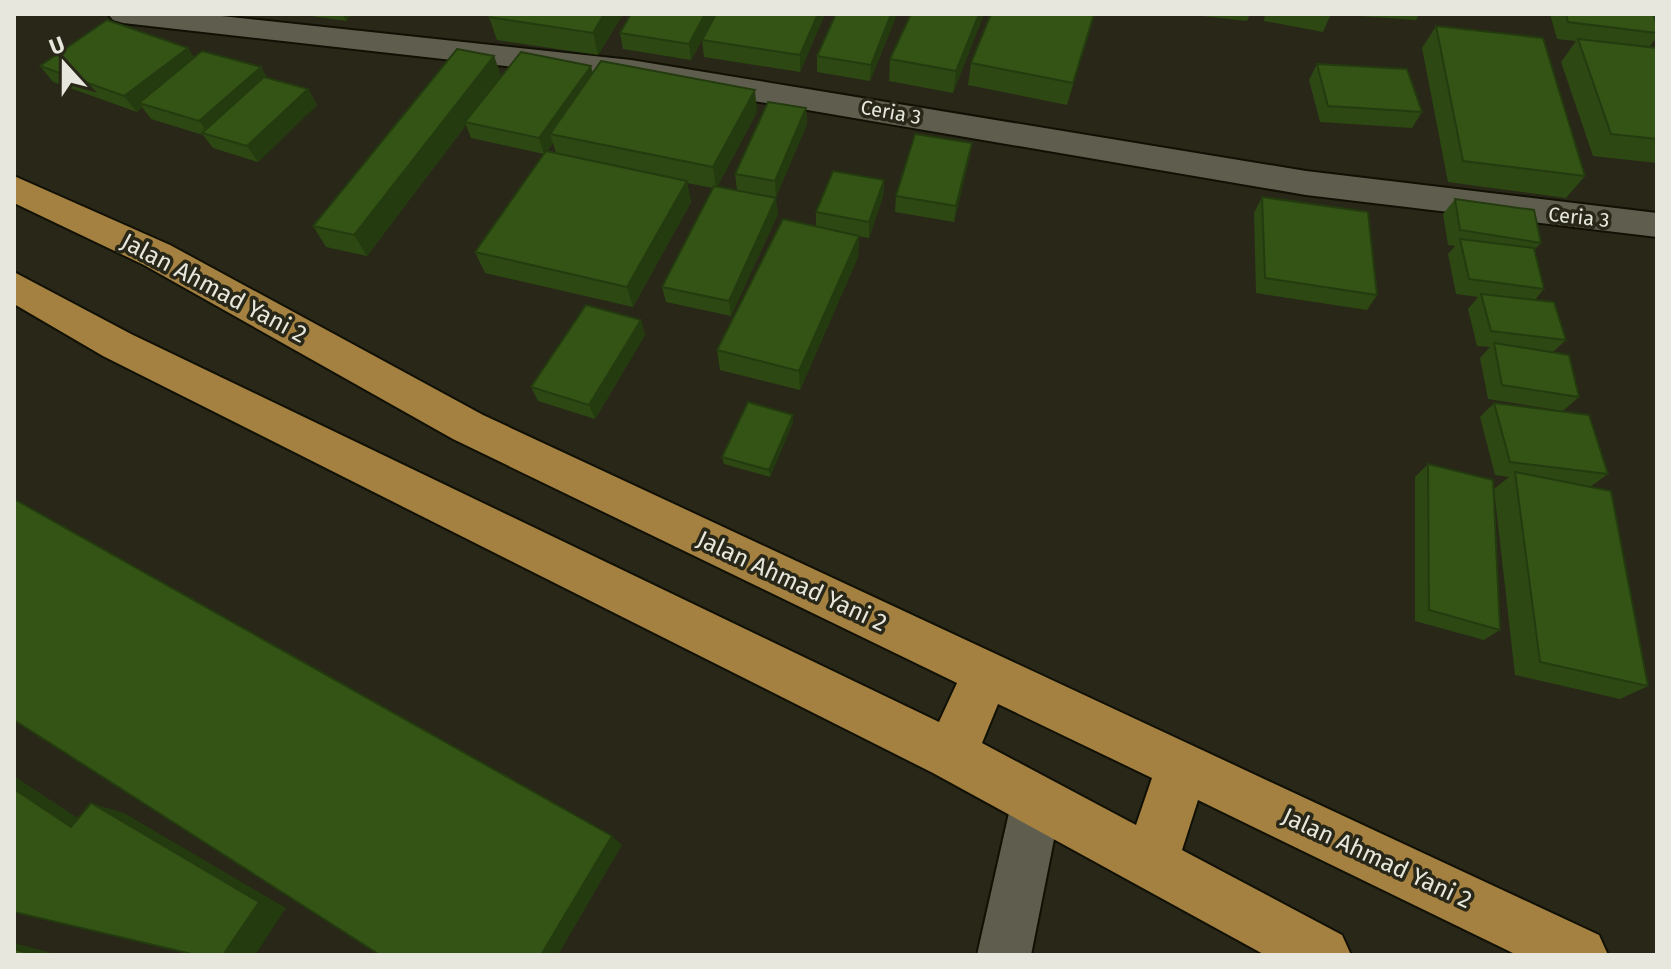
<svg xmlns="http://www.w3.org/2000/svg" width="1671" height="969" font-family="'Fira Sans',sans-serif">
<rect width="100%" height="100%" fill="#282718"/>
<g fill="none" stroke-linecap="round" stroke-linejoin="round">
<defs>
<g id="minor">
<polygon points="108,14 203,14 631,60 1306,171 1657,213 1657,237 1306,195 631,80 123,23 113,20"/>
<polygon points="1036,779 1054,786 1061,804 1031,955 977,955 1011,804 1018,786"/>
</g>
<path id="trunk" d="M 14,176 L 170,245 L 483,415 L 1599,935 L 1608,955 L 1517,955 L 1198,800 L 1182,850 L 1342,935 L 1351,955 L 1265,955 L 933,773 L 103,356 L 14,304 L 14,272 L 131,334 L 939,722 L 957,683 L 453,439 L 144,265 L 14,203 ZM 998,704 L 1152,778 L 1136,825 L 982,743 Z"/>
</defs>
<use href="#minor" stroke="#101004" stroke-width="4"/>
<use href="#trunk" stroke="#101004" stroke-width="4"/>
<use href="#minor" fill="#5f5e4e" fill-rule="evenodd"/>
<use href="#trunk" fill="#a48041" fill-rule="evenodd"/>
</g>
<g fill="#2d4813" fill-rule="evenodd">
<polygon points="297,14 352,14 346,21"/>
<polygon points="623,14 598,55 497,40 489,17"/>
<polygon points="716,14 825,14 800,72 704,57 702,40 691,60 623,49 620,33"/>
<polygon points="836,14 897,14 870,81 817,72 817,56"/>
<polygon points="911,14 984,14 953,93 889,81 890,59"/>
<polygon points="1095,14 1067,105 968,85 971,63"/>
<polygon points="1185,14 1250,14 1247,21"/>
<polygon points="1265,14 1331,14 1323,32 1264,21"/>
<polygon points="1359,14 1419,14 1416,20 1359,16"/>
<polygon points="1550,14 1657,14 1657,37 1649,47 1657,48 1657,163 1593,156 1561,62 1576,41 1557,39"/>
<polygon points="1436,26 1585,176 1566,198 1448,182 1422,48"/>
<path d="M 494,56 L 501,77 L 593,72 L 757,112 L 717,187 L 778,214 L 731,316 L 666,302 L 662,287 L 713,188 L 687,183 L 691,202 L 633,307 L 485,273 L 475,252 L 544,154 L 471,138 L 466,125 L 367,256 L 326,247 L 313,226 ZM 553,143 L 556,153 L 547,151 Z"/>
<polygon points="194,57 261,67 267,78 308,89 317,105 258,162 213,148 203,135 151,119 142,107 137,112 53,82 40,66"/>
<polygon points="1317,64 1422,112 1412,128 1320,122 1309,80"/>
<polygon points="806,108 807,124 776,197 737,190 735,174"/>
<polygon points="972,143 969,159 954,222 895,212 896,196"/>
<polygon points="884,180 883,196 869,238 846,234 859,236 858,257 800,390 720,370 717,350 816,227 816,212"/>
<polygon points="1262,197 1377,295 1367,310 1256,293 1254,213"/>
<polygon points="1455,199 1541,243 1534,250 1544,289 1535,300 1566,340 1553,352 1579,397 1563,411 1488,399 1480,358 1490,347 1477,346 1468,309 1478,297 1456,294 1448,254 1455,246 1448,245 1443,214"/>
<polygon points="641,320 645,335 595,419 538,401 531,387"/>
<polygon points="1494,403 1608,474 1590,487 1648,686 1620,699 1515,675 1494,489 1509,477 1495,475 1480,417"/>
<polygon points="793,422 770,477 724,464 722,457"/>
<polygon points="1428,464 1500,630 1484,640 1415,621 1415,477"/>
</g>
<g fill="#243b0f">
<polygon points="343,14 352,14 346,21"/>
<polygon points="604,14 623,14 598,55 593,33"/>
<polygon points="705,14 716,14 691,60 689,44"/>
<polygon points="818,14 825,14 800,72 800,55"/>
<polygon points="891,14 897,14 870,81 871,65"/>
<polygon points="979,14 984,14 953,93 956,71"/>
<polygon points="1094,14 1095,14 1067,105 1073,83"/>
<polygon points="188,48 199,64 139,103 142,107 137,112 124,96"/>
<polygon points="494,56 502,78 465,122 466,125 367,256 354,235"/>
<polygon points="591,66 595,82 550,134 553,143 544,154 539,138"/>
<polygon points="261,67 270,83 209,134 199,121"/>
<polygon points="308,89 317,105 258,162 247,146"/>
<polygon points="755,90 757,112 716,189 713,167"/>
<polygon points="806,108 807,124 776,197 775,181"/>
<polygon points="972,143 969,159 954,222 956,206"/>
<polygon points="884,180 883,196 869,238 869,222"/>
<polygon points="687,181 691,202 633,307 627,287"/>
<polygon points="776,198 778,214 731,316 729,301"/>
<polygon points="859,236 858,257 800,390 799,371"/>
<polygon points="641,320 645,335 595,419 589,405"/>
<polygon points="793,415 793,422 770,477 769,470"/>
<polygon points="14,776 105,836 71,827 14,789"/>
<polygon points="91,803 124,813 286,908 255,955 223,955"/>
<polygon points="612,836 622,845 558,955 541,955"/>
<polygon points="14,943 59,955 35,955 14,949"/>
</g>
<g fill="#345416" stroke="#243b0f" stroke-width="2">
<polygon points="492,14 604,14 593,33 489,17"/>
<polygon points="631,14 705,14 689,44 620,33"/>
<polygon points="716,14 818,14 800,55 702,40"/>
<polygon points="836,14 891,14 871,65 817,56"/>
<polygon points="911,14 979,14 956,71 890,59"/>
<polygon points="991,14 1094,14 1073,83 971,63"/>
<polygon points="1566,14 1653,14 1657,25 1657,33 1568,22"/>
<polygon points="107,20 188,48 124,96 40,66"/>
<polygon points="1436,26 1543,38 1585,176 1463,161"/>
<polygon points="1578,39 1657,48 1657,139 1611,134"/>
<polygon points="457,49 494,56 354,235 313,226"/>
<polygon points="202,51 261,67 199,121 139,103"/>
<polygon points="521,52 591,66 539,138 465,122"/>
<polygon points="601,61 755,90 713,167 550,134"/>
<polygon points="1317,64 1407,69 1422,112 1328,106"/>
<polygon points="264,77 308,89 247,146 202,133"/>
<polygon points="768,102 806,108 775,181 735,174"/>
<polygon points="915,134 972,143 956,206 896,196"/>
<polygon points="546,151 687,181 627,287 475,252"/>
<polygon points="833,171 884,180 869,222 816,212"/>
<polygon points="714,186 776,198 729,301 662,287"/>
<polygon points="1262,197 1368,212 1377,295 1265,278"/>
<polygon points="1455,199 1534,210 1541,243 1460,230"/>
<polygon points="783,219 859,236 799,371 717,350"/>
<polygon points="1460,239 1534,248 1544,289 1469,279"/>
<polygon points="1481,294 1554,302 1566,340 1491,331"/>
<polygon points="586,305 641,320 589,405 531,387"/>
<polygon points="1494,343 1569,355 1579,397 1502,385"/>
<polygon points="748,402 793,415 769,470 722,457"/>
<polygon points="1494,403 1589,415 1608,474 1510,462"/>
<polygon points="1428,464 1493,480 1500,630 1429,610"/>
<polygon points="1515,472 1611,491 1648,686 1540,662"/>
<polygon points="14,499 612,836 541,955 380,955 14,720"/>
<polygon points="14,789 71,827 91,803 259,902 223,955 196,955 14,912"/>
<polygon points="14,949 35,955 14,955"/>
</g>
<g text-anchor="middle" stroke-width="7" stroke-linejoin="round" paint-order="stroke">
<g font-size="20" fill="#e7e7dd" stroke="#282718">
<text transform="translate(891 112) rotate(10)" y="7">Ceria 3</text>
<text transform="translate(1579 217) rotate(6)" y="7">Ceria 3</text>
</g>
<g font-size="24" fill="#e7e7dd" stroke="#282718">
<text transform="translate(214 288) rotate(28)" y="8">Jalan Ahmad Yani 2</text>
<text transform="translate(792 581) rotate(25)" y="8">Jalan Ahmad Yani 2</text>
<text transform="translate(1377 858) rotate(25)" y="8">Jalan Ahmad Yani 2</text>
</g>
</g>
<rect width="1671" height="969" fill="none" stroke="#e7e7dd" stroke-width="32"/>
<g transform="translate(64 64) rotate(339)" stroke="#282718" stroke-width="6" paint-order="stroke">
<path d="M0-6L14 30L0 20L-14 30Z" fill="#e7e7dd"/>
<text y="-12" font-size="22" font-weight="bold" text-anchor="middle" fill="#e7e7dd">U</text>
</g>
</svg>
